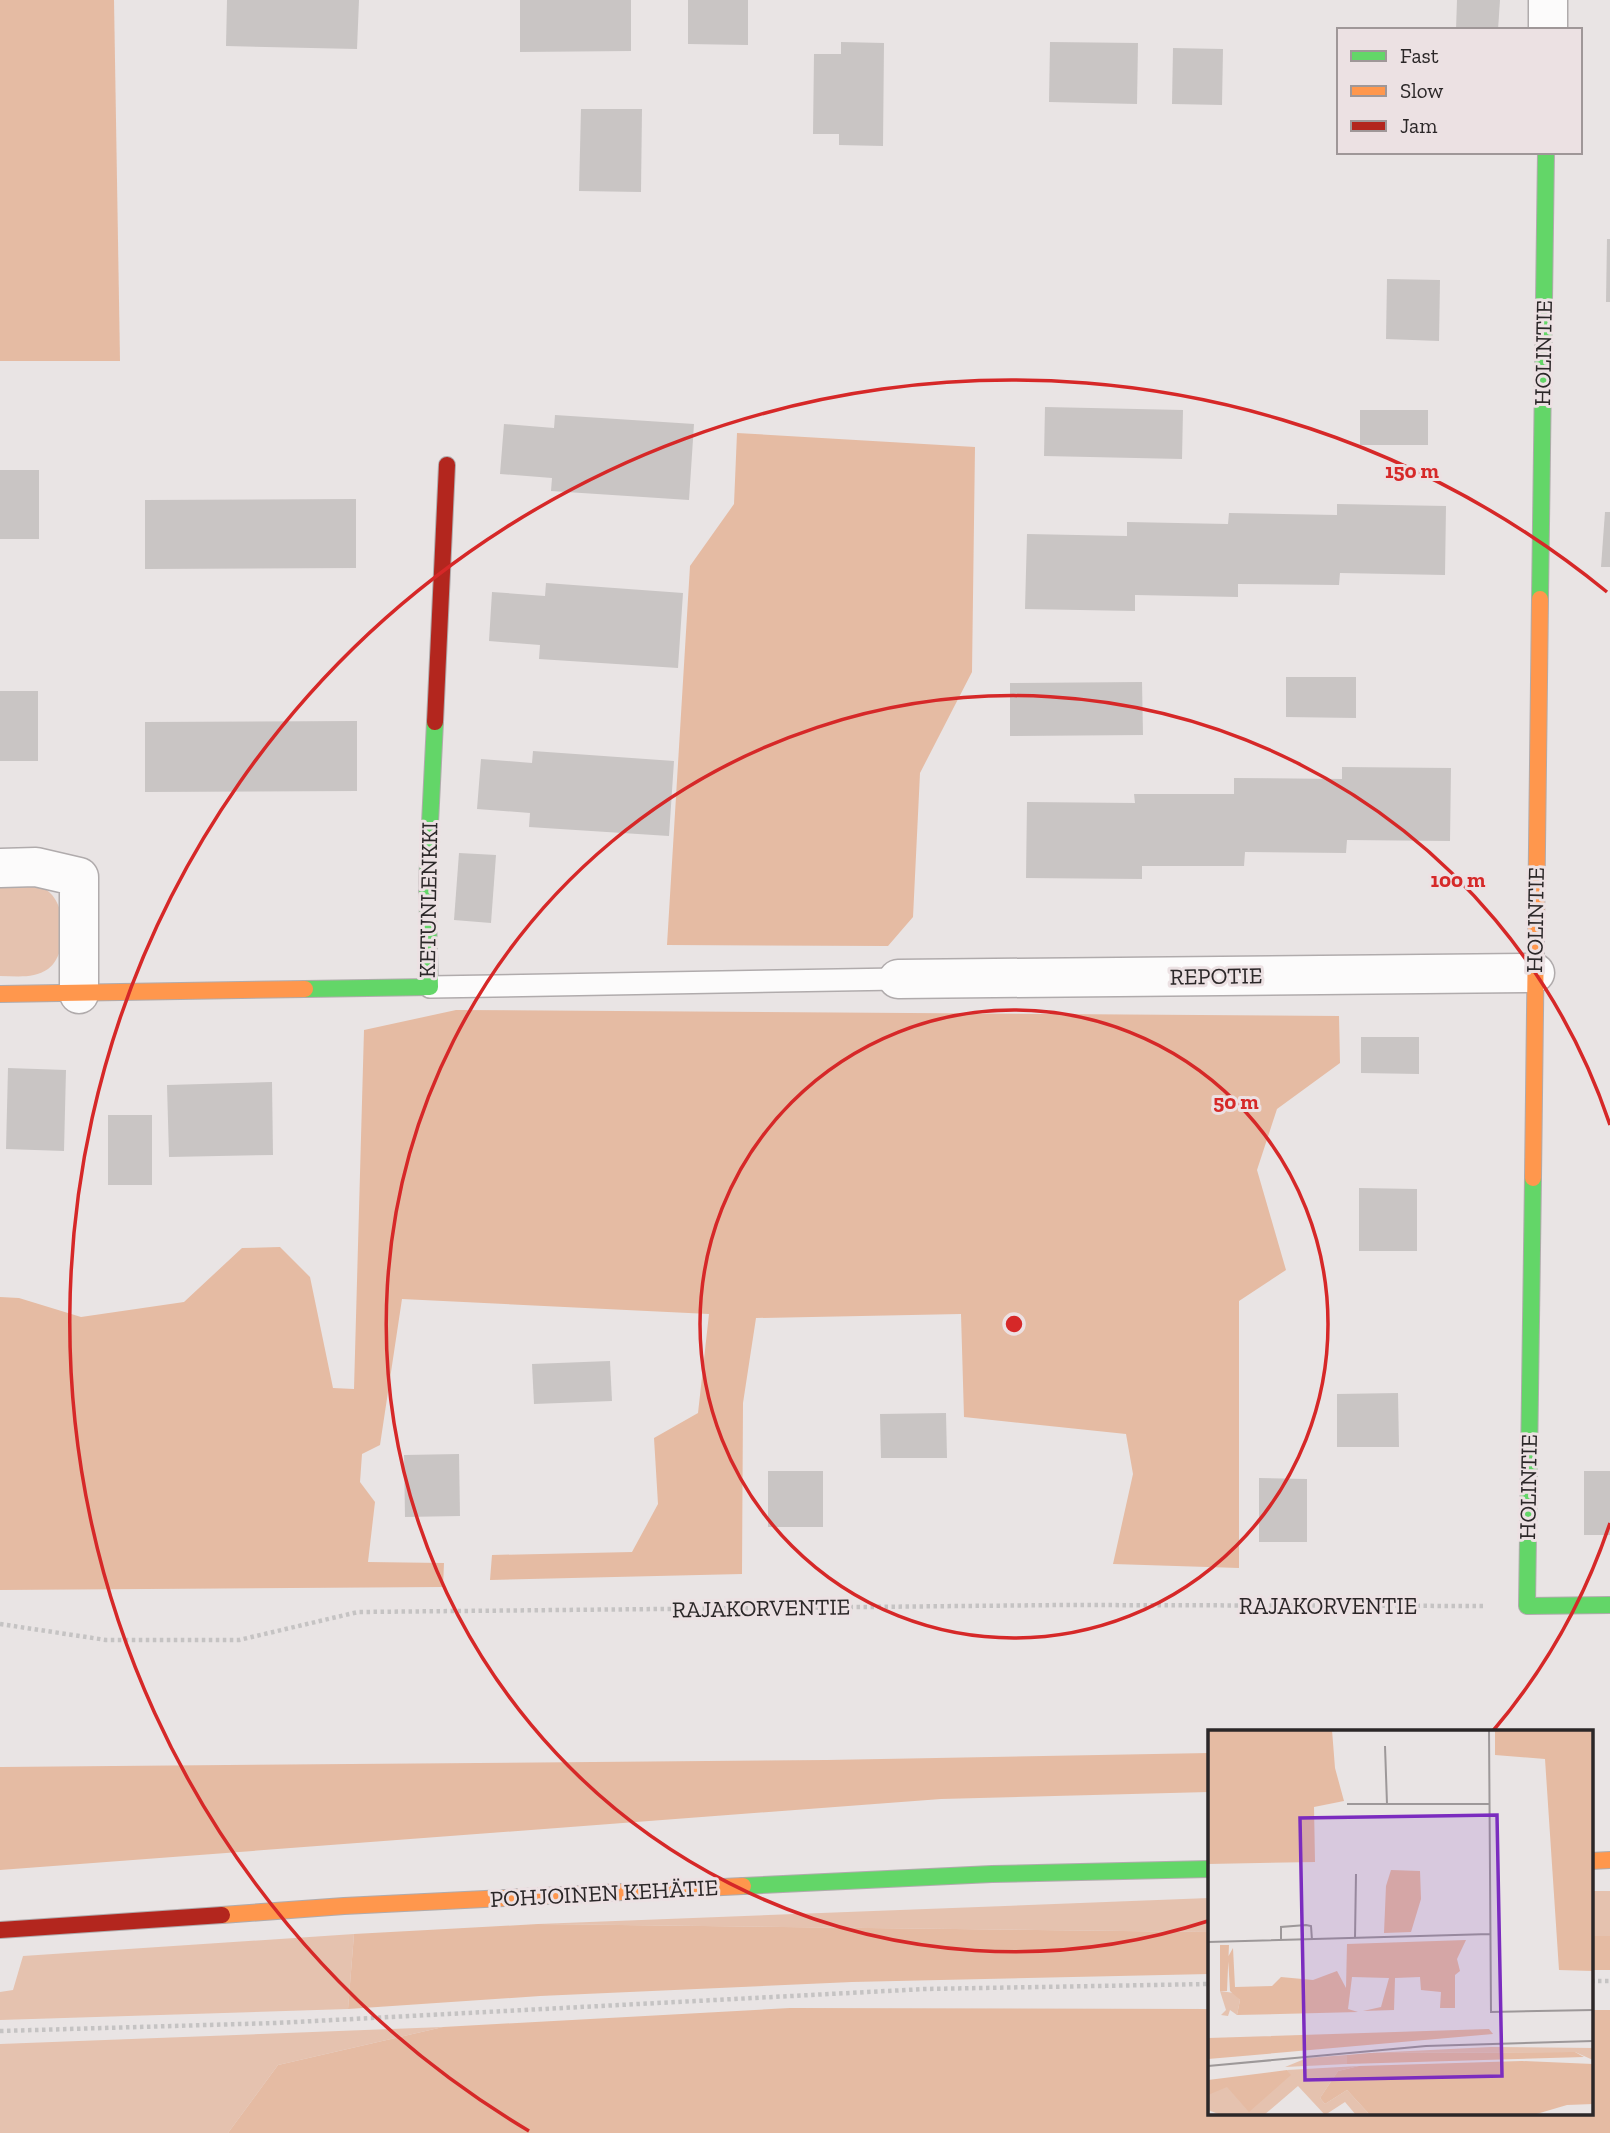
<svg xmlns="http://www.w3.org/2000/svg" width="1610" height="2133" font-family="'Zilla Slab',serif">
<rect width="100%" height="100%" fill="#e9e4e4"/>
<g fill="#e5c2af">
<path d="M 0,886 C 12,886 27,883 38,886 C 69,894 70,954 48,969 C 34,979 16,976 0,976 Z"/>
<rect x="1591" y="1891" width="19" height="45"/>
<polygon points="1209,1898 1209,1932 538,1924"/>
<polygon points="354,1934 348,2009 0,2020 0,1992 13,1990 23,1956"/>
<polygon points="443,2027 278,2065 228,2133 0,2133 0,2044"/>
</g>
<g fill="#e5bba3">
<polygon points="0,0 114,0 120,361 0,361"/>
<polygon points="737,433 975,447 972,672 920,773 913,917 888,946 667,945 690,566 734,504"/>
<polygon points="456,1010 1339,1016 1340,1063 1277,1109 1257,1170 1286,1270 1239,1301 1239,1568 1113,1564 1133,1474 1126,1434 964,1417 961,1314 756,1318 743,1403 742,1574 490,1580 492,1555 632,1552 658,1504 654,1438 698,1413 709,1314 402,1299 380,1445 362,1454 360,1482 375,1502 368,1562 444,1563 443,1587 0,1590 0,1297 19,1298 81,1317 184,1302 242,1248 280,1247 310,1277 333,1388 354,1389 364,1030"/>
<polygon points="1209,1753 1209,1792 941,1799 0,1870 0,1767 827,1760"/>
<polygon points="538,1924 1209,1932 1209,1974 852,1982 540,1996 348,2009 354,1934"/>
<rect x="1591" y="1936" width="19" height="34"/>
<polygon points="790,2008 1209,2009 1209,2114 1591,2114 1591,2010 1610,2010 1610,2133 228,2133 278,2065 443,2027"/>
</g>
<g fill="#c9c5c4">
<polygon points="227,0 359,0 357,49 226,46"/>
<polygon points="520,0 631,0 631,51 520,52"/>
<polygon points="688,0 748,0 748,45 688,44"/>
<polygon points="1457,0 1500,0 1498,30 1456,30"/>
<polygon points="841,42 884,43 883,146 839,145 839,134 813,134 814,54 841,54"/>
<polygon points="1050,42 1138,43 1137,104 1049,102"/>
<polygon points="1173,48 1223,49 1222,105 1172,104"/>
<polygon points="581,109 642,109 641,192 579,191"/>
<polygon points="1607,239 1610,239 1610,302 1606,302"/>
<polygon points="1387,279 1440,280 1439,341 1386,339"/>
<polygon points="1045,407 1183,410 1182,459 1044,456"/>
<rect x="1360" y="410" width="68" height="35"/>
<polygon points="555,415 694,424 689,500 551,491 552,478 500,474 504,424 554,428"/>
<rect x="0" y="470" width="39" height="69"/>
<polygon points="356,499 356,568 145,569 145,500"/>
<polygon points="1337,504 1446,506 1445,575 1340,573 1339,585 1238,584 1238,597 1135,595 1135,611 1025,609 1027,534 1127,536 1127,522 1228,524 1229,513 1337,515"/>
<polygon points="1605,512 1610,512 1610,567 1601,567"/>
<polygon points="546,583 683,593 678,668 539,659 540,645 489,641 492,592 545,596"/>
<polygon points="1286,677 1356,677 1356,718 1286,717"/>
<polygon points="1142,682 1143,735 1010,736 1010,683"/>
<rect x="0" y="691" width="38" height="70"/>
<polygon points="357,721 357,791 145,792 145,722"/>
<polygon points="533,751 674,761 669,836 529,827 530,813 477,809 481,759 532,763"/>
<polygon points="1342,767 1451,768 1450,841 1347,840 1346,853 1245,852 1244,866 1142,866 1142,879 1026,878 1027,802 1135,803 1134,794 1234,794 1234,778 1342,779"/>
<polygon points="459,853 496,855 491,923 454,920"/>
<polygon points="1361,1037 1419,1037 1419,1074 1361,1073"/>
<polygon points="8,1068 66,1070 64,1151 6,1149"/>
<polygon points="272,1082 273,1155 169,1157 167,1085"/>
<rect x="108" y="1115" width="44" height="70"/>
<polygon points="1359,1188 1417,1189 1417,1251 1359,1251"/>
<polygon points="610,1361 612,1401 534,1404 532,1364"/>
<polygon points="1398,1393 1399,1447 1337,1447 1337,1394"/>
<polygon points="946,1413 947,1458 881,1458 880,1414"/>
<polygon points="459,1454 460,1516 405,1517 404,1455"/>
<rect x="768" y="1471" width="55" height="56"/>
<rect x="1584" y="1471" width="26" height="64"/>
<polygon points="1259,1478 1307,1479 1307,1542 1259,1542"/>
</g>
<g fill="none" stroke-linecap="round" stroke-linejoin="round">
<defs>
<polyline id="lane" points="430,987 898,979"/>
<g id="street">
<polyline points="1548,30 1548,0"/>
<polyline points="0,868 36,867 79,877 79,994"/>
<polyline points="898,979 1535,973"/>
</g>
<g id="fast">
<polyline points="1540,599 1546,152"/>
<polyline points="305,989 430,987 427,884 435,722"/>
<polyline points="1533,1178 1527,1606 1610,1605"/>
<polyline points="743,1886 992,1874 1209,1869"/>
</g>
<g id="slow">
<polyline points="0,994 305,989"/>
<polyline points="1533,1178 1540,599"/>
<polyline points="1591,1861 1610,1860"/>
<polyline points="222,1915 344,1906 743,1886"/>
</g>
<g id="jam">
<polyline points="435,722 447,465"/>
<polyline points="0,1930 222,1915"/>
</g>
</defs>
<use href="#lane" stroke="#b0abac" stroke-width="24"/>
<use href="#street" stroke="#b0abac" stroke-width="41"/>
<use href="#fast" stroke="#b0abac" stroke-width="18"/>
<use href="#slow" stroke="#b0abac" stroke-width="18"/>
<use href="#jam" stroke="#b0abac" stroke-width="18"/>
<g stroke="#c5c3c3" stroke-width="4.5" stroke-dasharray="3.5 3.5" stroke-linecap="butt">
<polyline points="0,1624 106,1640 239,1640 358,1612 1063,1605 1486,1606"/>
<polyline points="1591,1981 1610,1981"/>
<polyline points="0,2031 276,2023 925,1989 1209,1984"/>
</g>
<use href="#lane" stroke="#fcfbfb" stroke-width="21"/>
<use href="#street" stroke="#fcfbfb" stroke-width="38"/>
<use href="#fast" stroke="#63d668" stroke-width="16"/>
<use href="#slow" stroke="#ff974d" stroke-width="16"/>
<use href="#jam" stroke="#b3261e" stroke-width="16"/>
</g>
<g fill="none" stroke="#d62828" stroke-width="3.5">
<circle cx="1014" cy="1324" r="314"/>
<path d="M1610 1523A628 628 0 0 1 1492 1732M1208 1921A628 628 0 1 1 1610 1125"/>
<path d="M529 2131A942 942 0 1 1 1607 592"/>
</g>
<g text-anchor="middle" stroke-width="6" stroke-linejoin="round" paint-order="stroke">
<g font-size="23" fill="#2b2728" stroke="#ece1e3">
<text transform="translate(1543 353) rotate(-89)" y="8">HOLINTIE</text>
<text transform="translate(428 900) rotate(-89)" y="8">KETUNLENKKI</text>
<text transform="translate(1535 920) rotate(-89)" y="8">HOLINTIE</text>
<text transform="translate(1216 976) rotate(-1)" y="8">REPOTIE</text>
<text transform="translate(1528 1487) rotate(-89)" y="8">HOLINTIE</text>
<text x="1328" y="1614">RAJAKORVENTIE</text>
<text transform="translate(761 1608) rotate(-1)" y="8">RAJAKORVENTIE</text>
<text transform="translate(604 1893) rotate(-3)" y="8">POHJOINEN KEHÄTIE</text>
</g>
</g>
<g transform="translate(1208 1730)">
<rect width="385" height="385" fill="#e9e4e4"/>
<path d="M 12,261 L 26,263 L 32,270 L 29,285 L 22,280 L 20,286 L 13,285 L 18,280 ZM 283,317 L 385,318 L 385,330 L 367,322 L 162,323 ZM 139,325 L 139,334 L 77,337 L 99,328 ZM 151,336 L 130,341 L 112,368 L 117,374 L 139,360 L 162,385 L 148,385 L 137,372 L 117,385 L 90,356 L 56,385 L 13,385 L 0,380 L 0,365 L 7,359 L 82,345 L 79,340 Z" fill="#e5c2af"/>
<path d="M 0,0 L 124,0 L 127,38 L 136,71 L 106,77 L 107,132 L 0,134 ZM 287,0 L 385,0 L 385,241 L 351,240 L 337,29 L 287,25 ZM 183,140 L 212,141 L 213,169 L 203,202 L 176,203 L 178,156 ZM 258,210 L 249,229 L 252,241 L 247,245 L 247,278 L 232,278 L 233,262 L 213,260 L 212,247 L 187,248 L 186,280 L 155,281 L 173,277 L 181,248 L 144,247 L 140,279 L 150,282 L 29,285 L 32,270 L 22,261 L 20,227 L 25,218 L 27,257 L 64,256 L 73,247 L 105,250 L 129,241 L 138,258 L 139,214 ZM 12,215 L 21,215 L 19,261 L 12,261 ZM 281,299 L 285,304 L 0,329 L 0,308 ZM 367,322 L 376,327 L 139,334 L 139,325 L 162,323 ZM 314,331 L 385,334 L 385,374 L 359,375 L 325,385 L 162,385 L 139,360 L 117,374 L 112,368 L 130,341 L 151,336 ZM 79,340 L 83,345 L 41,382 L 19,357 L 0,365 L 0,350 Z" fill="#e5bba3"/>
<path fill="none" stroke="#9d9899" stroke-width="2" d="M 281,0 L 283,282 L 385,280M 177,16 L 179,74M 139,74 L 282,74M 147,208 L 148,144M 73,211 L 73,197 L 98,195 L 103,196 L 104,210M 0,212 L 282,204M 0,336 L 218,316 L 385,311"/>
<path fill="#7b2cbf" fill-opacity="0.15" stroke="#7b2cbf" stroke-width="3.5" d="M 289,85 L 294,346 L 97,350 L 92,88 Z"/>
<rect width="385" height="385" fill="none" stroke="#2b2728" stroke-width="3.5"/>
</g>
<circle cx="1014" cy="1324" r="10" fill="#d62828" stroke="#ece1e3" stroke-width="3.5"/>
<g font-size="21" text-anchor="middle" font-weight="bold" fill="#d62828" stroke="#ece1e3" stroke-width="6" stroke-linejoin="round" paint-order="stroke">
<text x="1412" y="478">150 m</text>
<text x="1458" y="887">100 m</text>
<text x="1236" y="1109">50 m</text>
</g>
<rect x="1337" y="28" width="245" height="126" fill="#ece1e3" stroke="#9f9798" stroke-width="2"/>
<rect x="1351" y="51" width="35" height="10" fill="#63d668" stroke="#9f9798" stroke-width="2"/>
<text x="1400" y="63" font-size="21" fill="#2b2728">Fast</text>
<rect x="1351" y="86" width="35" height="10" fill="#ff974d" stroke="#9f9798" stroke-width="2"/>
<text x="1400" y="98" font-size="21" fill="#2b2728">Slow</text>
<rect x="1351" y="121" width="35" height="10" fill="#b3261e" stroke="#9f9798" stroke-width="2"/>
<text x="1400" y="133" font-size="21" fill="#2b2728">Jam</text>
</svg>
